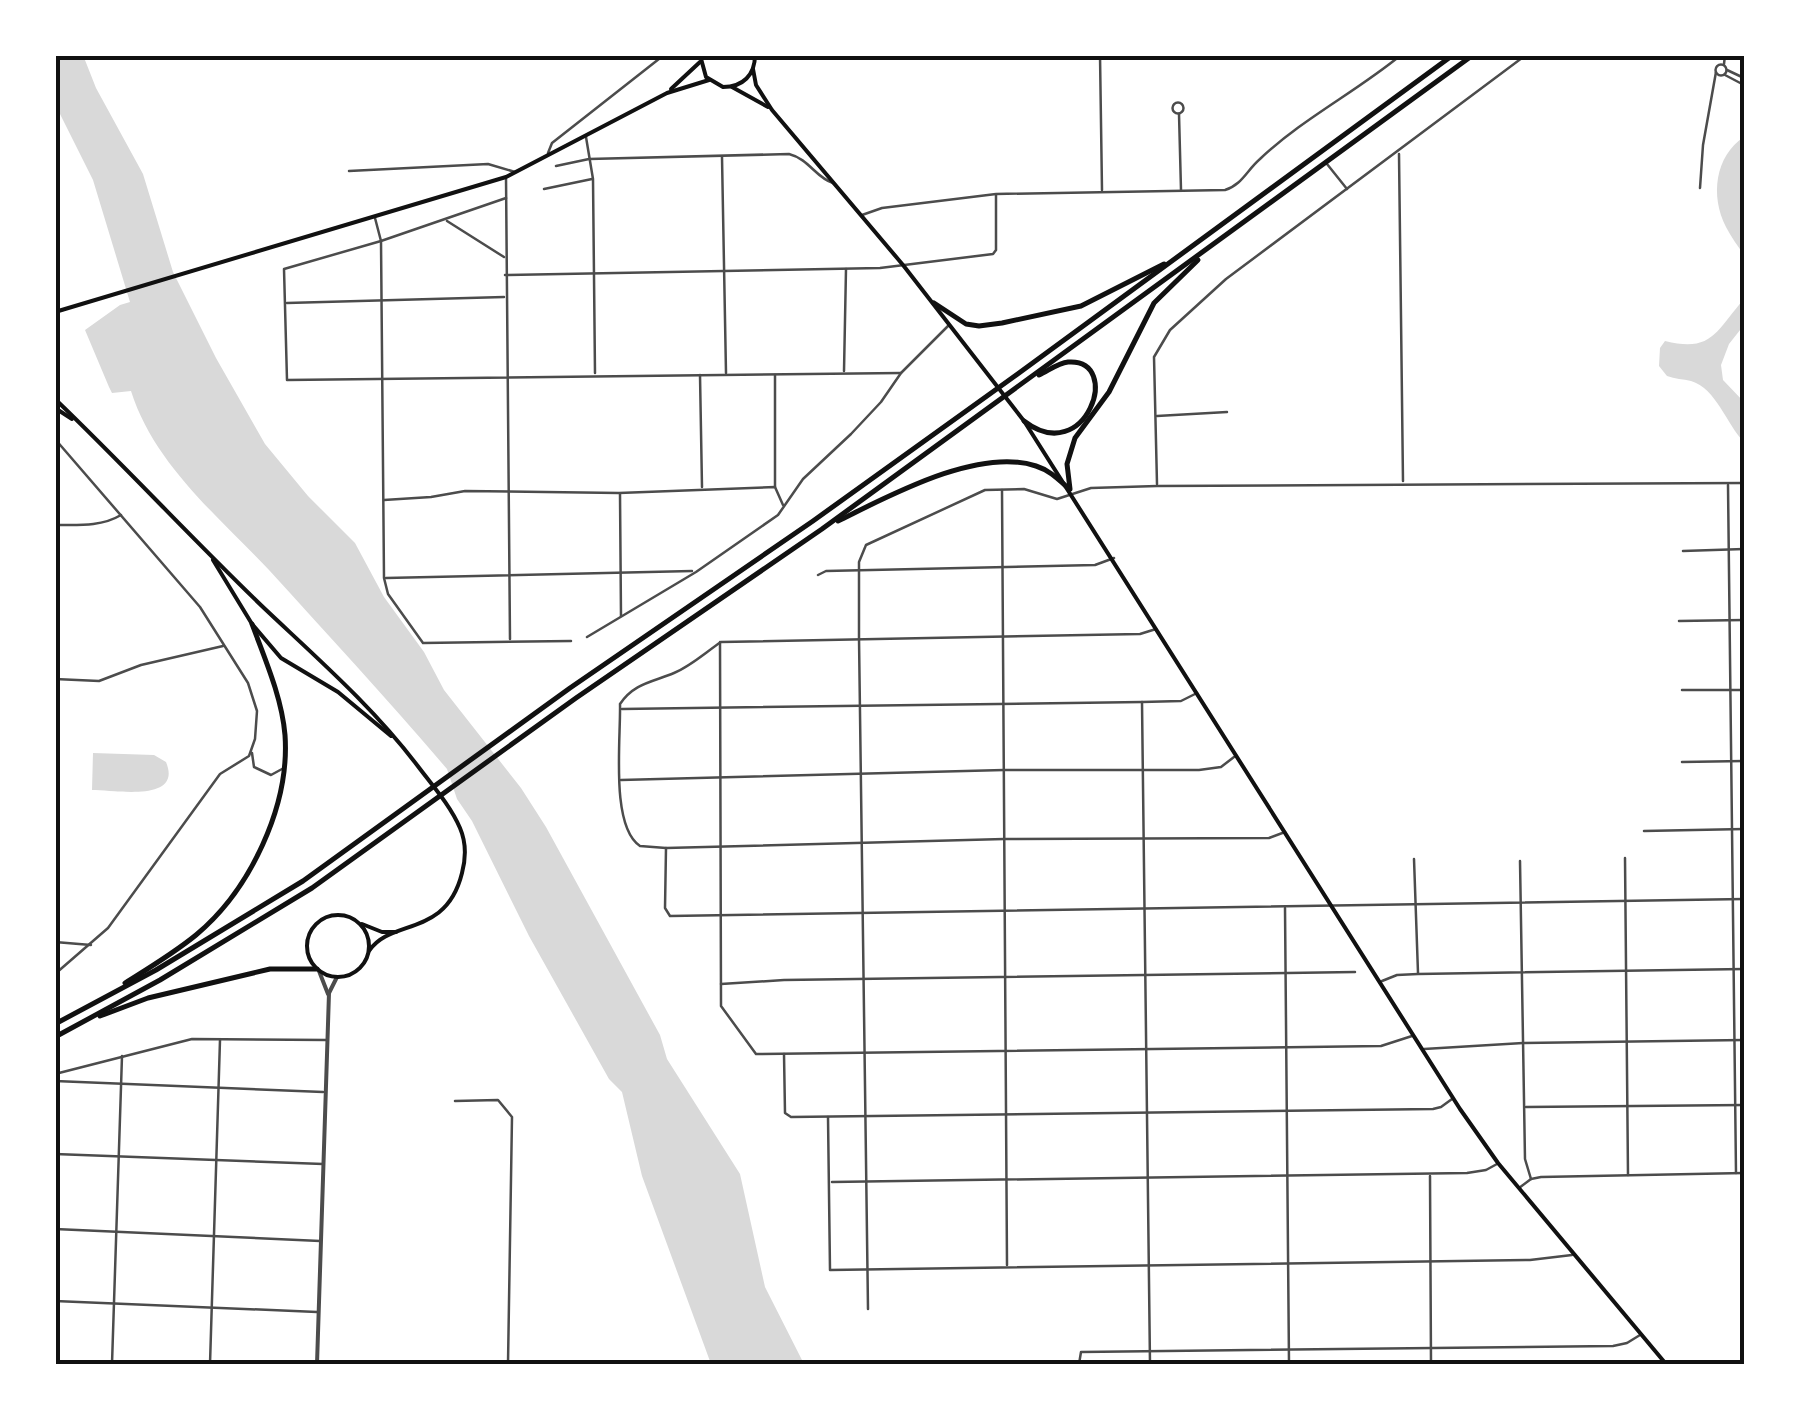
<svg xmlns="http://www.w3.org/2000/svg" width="1799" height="1419" font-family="'DejaVu Sans',sans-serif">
<rect width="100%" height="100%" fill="#fff"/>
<g fill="#d9d9d9">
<path d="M 55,55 L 83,55 L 96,88 L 143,174 L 173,272 L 216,358 L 265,444 L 308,496 L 355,543 L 384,597 L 424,652 L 444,690 L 521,788 L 546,827 L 660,1035 L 667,1059 L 740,1174 L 765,1287 L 804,1364 L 711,1364 L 642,1176 L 622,1092 L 609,1079 L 529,936 L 472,821 L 457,799 L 447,769 C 389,701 329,636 269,570 C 218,516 154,464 131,391 L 112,393 L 109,387 L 85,330 L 120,305 L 130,302 L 93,180 L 55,104 Z"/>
<path d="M 1744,137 L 1744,255 C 1738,246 1731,237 1726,227 C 1710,196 1715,156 1744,137 Z"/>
<path d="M 1744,299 L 1744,325 L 1729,344 L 1721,365 L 1723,380 L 1744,402 L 1744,442 C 1727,425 1716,388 1691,381 C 1683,379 1675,379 1667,376 L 1659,366 L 1660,348 L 1665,341 C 1712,353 1716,331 1744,299 Z"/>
<path d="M 93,753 L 154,755 L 166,762 C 183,803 115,790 92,790 Z"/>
</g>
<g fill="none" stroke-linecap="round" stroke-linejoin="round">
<g stroke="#4c4c4c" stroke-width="2.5">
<polyline points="1100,55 1102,190"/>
<polyline points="1724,64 1725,55"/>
<circle cx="1721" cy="70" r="5.5"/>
<polyline points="1727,70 1744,78"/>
<polyline points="1725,75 1744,85"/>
<circle cx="1178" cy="108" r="5.5"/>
<polyline points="1179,114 1181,190"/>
<polyline points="586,137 593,179 595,373"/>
<polyline points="548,153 552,143 664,55"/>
<polyline points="1399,154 1403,481"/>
<polyline points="722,157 726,373"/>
<polyline points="1327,164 1347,189"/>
<path d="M 556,166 L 589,159 L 789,154 C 809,159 816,178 833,183"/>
<polyline points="349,171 488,164 515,172"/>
<polyline points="506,177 510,639"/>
<polyline points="1700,188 1703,145 1716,72"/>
<polyline points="544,189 592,179"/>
<polyline points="506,198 381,241 284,269 287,380 901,373"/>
<path d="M 862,215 L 882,208 L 996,194 L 1225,190 C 1242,185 1247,170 1260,159 C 1302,119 1356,92 1401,55"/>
<polyline points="375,218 381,241 384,578 388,594 423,643 571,641"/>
<polyline points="447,221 504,257"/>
<polyline points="505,275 880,268 993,254 996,250 996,195"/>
<polyline points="287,303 504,297"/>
<polyline points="844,371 846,269"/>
<polyline points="700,375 702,487"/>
<polyline points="775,375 775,487"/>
<polyline points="1157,416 1227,412"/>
<polyline points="55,439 200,607 248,683 257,711 255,739 249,756 220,774 108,928 55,974"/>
<polyline points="1157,484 1154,357 1170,330 1226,279 1526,55"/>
<polyline points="1728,485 1736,1173"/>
<polyline points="1002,490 1007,1265"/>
<polyline points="620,494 621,616"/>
<polyline points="384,500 431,497 465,491 619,493 775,487 783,505"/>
<path d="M 55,525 C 78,525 101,527 121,515"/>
<polyline points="1683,551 1744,549"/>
<polyline points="818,575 826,571 1095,565 1114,558"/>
<polyline points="386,578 692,571"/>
<polyline points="1679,621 1744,620"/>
<path d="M 1156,629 L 1140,634 L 721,642 C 706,652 691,666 674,673 C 653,682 634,683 620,704 C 621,738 610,826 640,846 L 666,848 L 1004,839 L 1269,838 L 1285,832"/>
<polyline points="587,637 696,572 778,515 803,479 851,434 881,402 901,373 949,325"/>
<polyline points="720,642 721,1006 756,1054 1381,1046 1412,1036"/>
<polyline points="55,679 99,681 141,665 223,646"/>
<polyline points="1682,690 1744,690"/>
<polyline points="1142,702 1150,1364"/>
<polyline points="622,709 1142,702 1181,701 1197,693"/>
<polyline points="252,753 254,767 271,775 282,769"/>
<polyline points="1682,762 1744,761"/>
<polyline points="621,780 1004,770 1199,770 1221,767 1234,757"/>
<polyline points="1644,831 1744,829"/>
<polyline points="666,848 665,908 670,916 1744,899"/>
<polyline points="1625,858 1628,1175"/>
<polyline points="1414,859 1418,973"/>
<polyline points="1520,861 1525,1159 1531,1179"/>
<polyline points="1285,908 1289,1364"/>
<polyline points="55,942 91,945"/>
<polyline points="1382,981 1397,975 1418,974 1744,969"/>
<polyline points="721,984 784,980 1355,972"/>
<polyline points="1424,1049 1523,1043 1744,1040"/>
<polyline points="784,1054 785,1113 791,1117 1433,1109 1441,1107 1452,1099"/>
<polyline points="55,1074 192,1039 327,1040"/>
<polyline points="55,1081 323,1092"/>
<polyline points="455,1101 498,1100 512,1117 508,1364"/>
<polyline points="1526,1107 1744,1105"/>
<polyline points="828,1117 830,1270 1530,1260 1572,1255"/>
<polyline points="55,1154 323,1164"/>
<polyline points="1430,1176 1431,1364"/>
<polyline points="832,1182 1467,1173 1486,1170 1497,1164"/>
<polyline points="1519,1188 1531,1179 1541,1177 1744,1173"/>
<polyline points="55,1229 320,1241"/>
<polyline points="55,1301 317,1312"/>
<polyline points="868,1309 859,638 859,562 866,545 985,490 1024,489 1057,499 1091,488 1157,486 1744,483"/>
<polyline points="112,1364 122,1056"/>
<polyline points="210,1364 220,1040"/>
<polyline points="1079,1364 1081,1352 1613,1346 1627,1343 1640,1335"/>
</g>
<g stroke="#4c4c4c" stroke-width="4">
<polyline points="319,971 328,994"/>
<polyline points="317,1364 329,993 337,977"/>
</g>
<g stroke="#111" stroke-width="4">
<polyline points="753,69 756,85 772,110 903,265 1024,421 1460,1109 1498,1163 1666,1364"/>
<polyline points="732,87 768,107"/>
<path d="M 55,399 C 126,467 193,540 264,608 C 318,659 372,706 417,765 C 432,785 450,805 460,828 C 466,842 466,858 462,873 C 446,938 391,918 369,951"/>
<polyline points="55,408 72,419"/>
<polyline points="213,560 252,624 281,658 338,692 391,736"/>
<circle cx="338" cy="946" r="31"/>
<polyline points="362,924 382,932 396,932"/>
</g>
<g stroke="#111" stroke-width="4">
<path d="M 700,55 L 706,77 L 723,87 C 743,87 755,75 755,55"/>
<polyline points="671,89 700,62"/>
<polyline points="55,312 506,177 667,93 709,80"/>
</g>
<g stroke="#111" stroke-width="5">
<polyline points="934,303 966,324 979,326 1002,323 1081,306 1164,264"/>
<path d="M 1024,421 C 1086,469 1124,358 1068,362 C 1058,363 1048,371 1039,375"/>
<polyline points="1070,489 1067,464 1075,438 1109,392 1154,303 1198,260"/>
<path d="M 838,521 C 889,496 978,447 1036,466 C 1049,470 1058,479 1068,488"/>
<path d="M 125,983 C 149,968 174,953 196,935 C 250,890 290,806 285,735 C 282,698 265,659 252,624"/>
<polyline points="100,1016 148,998 270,969 317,969"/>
<polyline points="55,1024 156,970 303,881 570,688 813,521 1019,373 1453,55"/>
<polyline points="55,1037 160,980 312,888 576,698 822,529 1473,55"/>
</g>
</g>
<rect width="1799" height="1419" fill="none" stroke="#ffffff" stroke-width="115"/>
<rect x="58" y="58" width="1684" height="1304" fill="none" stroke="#111" stroke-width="4"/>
</svg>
